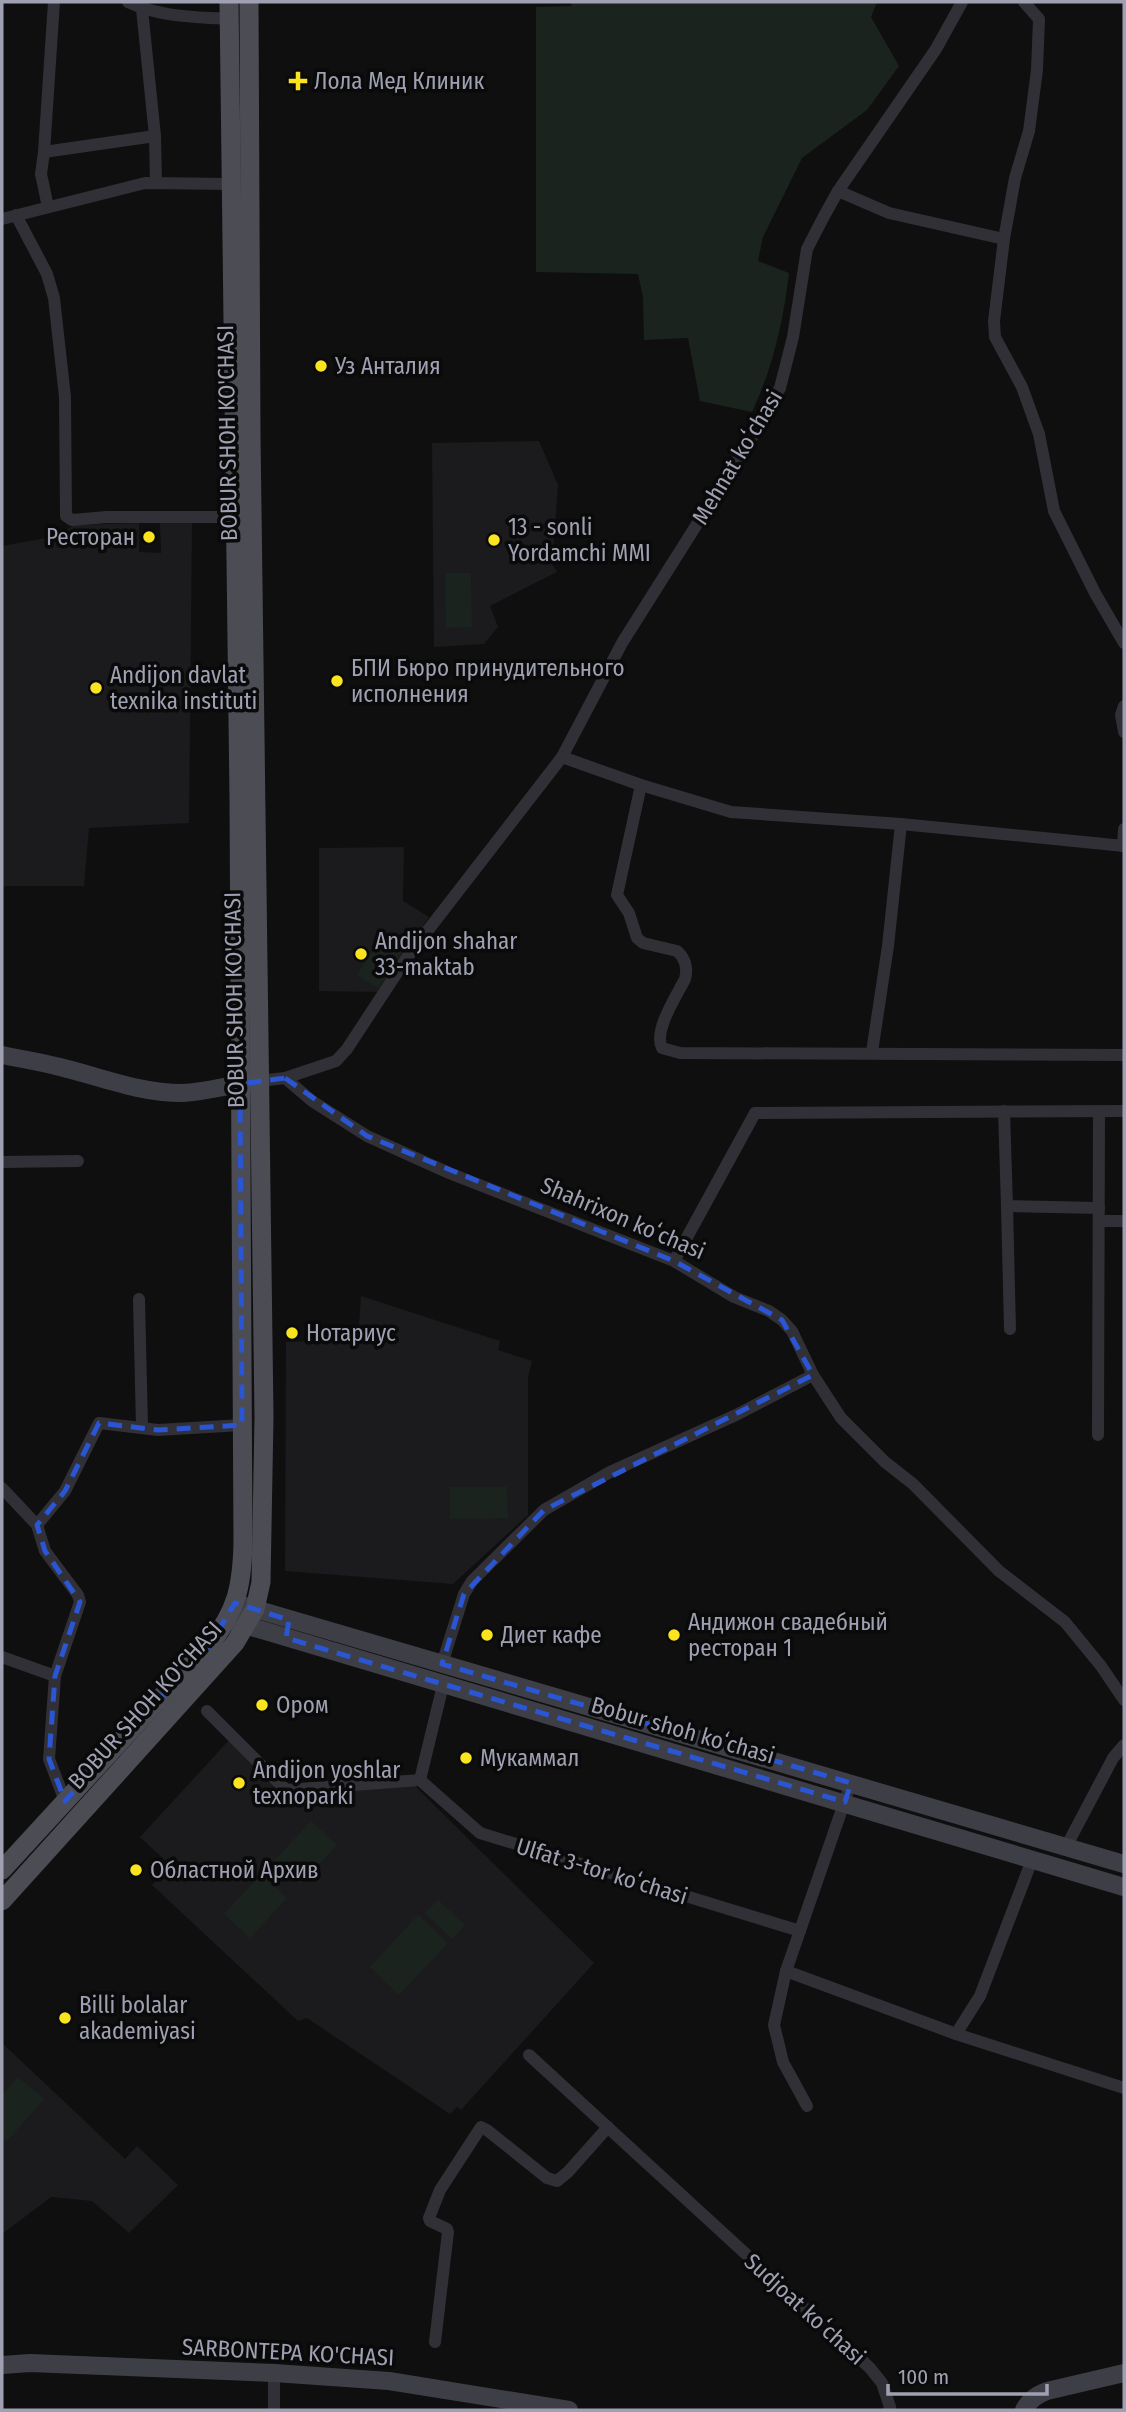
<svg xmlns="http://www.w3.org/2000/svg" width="1126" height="2412" font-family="'Fira Sans Condensed',sans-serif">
<rect width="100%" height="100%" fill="#0f0f10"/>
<g fill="#1b1b1d">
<polygon points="539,441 558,485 552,564 557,572 490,606 498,627 484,644 434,647 432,443"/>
<polygon points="192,522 189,823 89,828 84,886 2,886 2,546 57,536 74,525 139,523 139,552 161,553 160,523"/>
<polygon points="404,847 403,901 429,917 379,992 319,991 319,848"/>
<polygon points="361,1296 500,1341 498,1350 532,1361 528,1378 528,1515 453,1584 285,1571 286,1342 358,1339"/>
<polygon points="231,1738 288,1792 410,1781 594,1963 461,2110 457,2107 450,2114 307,2018 298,2021 152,1885 170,1865 140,1837"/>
<polygon points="2,2043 125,2159 137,2146 178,2185 129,2233 92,2201 51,2197 2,2234"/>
</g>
<g fill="#1b231e">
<path d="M 572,2 L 877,2 L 871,17 L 899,66 L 867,110 L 802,158 L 763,237 L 758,261 L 789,273 C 783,323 773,367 752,412 L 700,401 L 688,338 L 644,340 L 643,297 L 638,274 L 536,272 L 536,7 L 571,6 Z"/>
<polygon points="445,573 471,573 472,627 446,628"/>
<polygon points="383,935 404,948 378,988 357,975"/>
<polygon points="450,1487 507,1487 508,1518 450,1519"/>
<polygon points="311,1821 337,1845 300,1884 274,1861"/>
<polygon points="261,1874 287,1898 250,1938 224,1914"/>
<polygon points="438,1900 465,1925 452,1939 425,1913"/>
<polygon points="418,1915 448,1943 399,1995 370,1967"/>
<polygon points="18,2077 44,2099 7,2141 2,2137 2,2095"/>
</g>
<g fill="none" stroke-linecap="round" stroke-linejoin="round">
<g stroke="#303036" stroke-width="12">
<polyline points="54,2 44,152 155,136 156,183"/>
<path d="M 128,2 C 160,17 194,17 229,19"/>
<polyline points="1024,2 1039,19 1037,70 1029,131 1015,178 1004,239 994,321 995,337 1022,387 1039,434 1054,511 1095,593 1124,643"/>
<polyline points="142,9 155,136"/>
<polyline points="44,152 41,174 48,207"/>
<polyline points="838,191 889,213 1004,239"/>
<polyline points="16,215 47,274 54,298 65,397 66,516 72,520 107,517 234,517"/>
<polyline points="2,219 145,183 231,184"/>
<polyline points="1124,706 1121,715 1124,732"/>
<polyline points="562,757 622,643 757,429 780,388 793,337 807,249 823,218 838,191 936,49 962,2"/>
<path d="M 641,785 L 617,895 L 629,913 L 637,938 L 643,943 L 677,951 C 685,958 688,968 685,979 C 677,995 653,1031 662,1048 L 680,1053 L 1124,1055"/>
<polyline points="1123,846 1124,829"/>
<polyline points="872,1052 888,946 901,824"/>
<polyline points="285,1078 312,1101 367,1136 449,1173 674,1261 734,1297 769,1311 782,1320 792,1331 813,1375 841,1418 885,1462 913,1484 999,1571 1065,1622 1101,1666 1124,1700"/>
<polyline points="259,1081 285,1078 336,1061 347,1049 408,956 562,757 641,785 731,812 901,824 1124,846"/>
<polyline points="1004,1111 1007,1206 1099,1208"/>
<polyline points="2,1162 78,1161"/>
<polyline points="1007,1206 1010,1329"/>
<polyline points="1100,1221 1124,1221"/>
<polyline points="674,1261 755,1113 1124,1111"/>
<polyline points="139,1299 142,1427"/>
<polyline points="1098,1435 1099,1111"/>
<polyline points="2,1488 37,1525 45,1551 78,1595 80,1602 55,1676 49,1759 65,1801"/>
<polyline points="37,1525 65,1491 99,1423 158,1430 242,1425"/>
<polyline points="2,1657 55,1676"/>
<polyline points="442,1664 464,1594 472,1581 544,1510 610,1472 736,1415 813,1375"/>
<polyline points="207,1711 286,1790 420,1780"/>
<polyline points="420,1780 480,1833 800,1931"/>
<polyline points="420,1780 443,1685"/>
<polyline points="851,1783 786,1971 956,2034 1124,2088"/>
<polyline points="1066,1847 1113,1758 1124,1745"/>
<polyline points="786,1971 774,2025 783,2062 807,2106"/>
<polyline points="956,2034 980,1996 1032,1860"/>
<polyline points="529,2055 870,2368 882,2383 890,2407 889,2410"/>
<polyline points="435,2342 448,2232 447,2229 430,2221 429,2218 440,2190 481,2127 487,2130 547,2178 557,2181 568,2172 608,2127"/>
<polyline points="274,2410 274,2373"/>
</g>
<g stroke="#3e3e46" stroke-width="18">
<path d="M 2,1055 C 21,1059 41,1062 60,1067 C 101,1077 139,1093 182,1093 C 206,1092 229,1085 252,1082"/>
<polyline points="235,1603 1124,1864"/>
<polyline points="235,1622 1124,1887"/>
<polyline points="2,2365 30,2363 274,2373 389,2381 569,2410"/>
<path d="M 1024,2410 C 1029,2400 1036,2395 1047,2391 L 1124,2373"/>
</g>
<g stroke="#4c4c55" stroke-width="19">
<path d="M 2,1870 L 210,1644 C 237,1611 242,1585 243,1543 L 239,798 L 229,2"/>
<polyline points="2,1901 235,1643 255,1609 261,1582 264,1417 251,435 249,2"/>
</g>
</g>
<path fill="none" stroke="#2a56d4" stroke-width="5" stroke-dasharray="14 9" stroke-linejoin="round" d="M 285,1078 L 367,1136 L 674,1261 L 782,1320 L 813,1375 L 544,1510 L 464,1594 L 442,1664 L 851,1783 L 845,1802 L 286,1638 L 289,1620 L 235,1603 L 210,1644 L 65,1801 L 49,1759 L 55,1676 L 80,1602 L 45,1551 L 37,1525 L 65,1491 L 99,1423 L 158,1430 L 242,1425 L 240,1084 Z"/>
<g fill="#f9e41f" stroke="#0a0a0b" stroke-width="2.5">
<path d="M294.5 70.5h7v7h7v7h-7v7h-7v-7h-7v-7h7z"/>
<circle cx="321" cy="366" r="7"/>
<circle cx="149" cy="537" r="7"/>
<circle cx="494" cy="540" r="7"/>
<circle cx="337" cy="681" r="7"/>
<circle cx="96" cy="688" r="7"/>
<circle cx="361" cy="954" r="7"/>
<circle cx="292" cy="1333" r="7"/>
<circle cx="487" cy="1635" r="7"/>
<circle cx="674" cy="1635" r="7"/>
<circle cx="262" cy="1705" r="7"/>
<circle cx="466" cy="1758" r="7"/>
<circle cx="239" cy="1783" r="7"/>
<circle cx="136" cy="1870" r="7"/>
<circle cx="65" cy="2018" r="7"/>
</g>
<g text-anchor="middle" stroke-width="7" stroke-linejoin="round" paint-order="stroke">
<g font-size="23" fill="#9fa1b2" stroke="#0a0a0b" text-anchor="start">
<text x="314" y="89">Лола Мед Клиник</text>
<text x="335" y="374">Уз Анталия</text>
<text x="508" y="535">13 - sonli<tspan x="508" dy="26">Yordamchi MMI</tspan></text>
<text x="135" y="545" text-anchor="end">Ресторан</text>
<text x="351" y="676">БПИ Бюро принудительного<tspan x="351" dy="26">исполнения</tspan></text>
<text x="110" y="683">Andijon davlat<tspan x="110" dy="26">texnika instituti</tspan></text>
<text x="375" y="949">Andijon shahar<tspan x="375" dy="26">33-maktab</tspan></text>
<text x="306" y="1341">Нотариус</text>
<text x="688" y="1630">Андижон свадебный<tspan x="688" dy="26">ресторан 1</tspan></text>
<text x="501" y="1643">Диет кафе</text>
<text x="276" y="1713">Ором</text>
<text x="480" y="1766">Мукаммал</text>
<text x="253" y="1778">Andijon yoshlar<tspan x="253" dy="26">texnoparki</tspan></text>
<text x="150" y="1878">Областной Архив</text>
<text x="79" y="2013">Billi bolalar<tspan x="79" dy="26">akademiyasi</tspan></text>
</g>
<g font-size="23" fill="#9fa1b2" stroke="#0a0a0b">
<text transform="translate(227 433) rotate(-91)" y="8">BOBUR SHOH KO'CHASI</text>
<text transform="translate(737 457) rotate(-59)" y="8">Mehnat koʻchasi</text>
<text transform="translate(234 1000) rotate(-91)" y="8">BOBUR SHOH KO'CHASI</text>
<text transform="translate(623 1218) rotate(23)" y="8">Shahrixon koʻchasi</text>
<text transform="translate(145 1705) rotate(-48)" y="8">BOBUR SHOH KO'CHASI</text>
<text transform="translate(683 1730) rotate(16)" y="8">Bobur shoh koʻchasi</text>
<text transform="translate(602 1871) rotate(17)" y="8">Ulfat 3-tor koʻchasi</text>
<text transform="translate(805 2309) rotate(42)" y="8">Sudjoat koʻchasi</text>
<text transform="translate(288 2352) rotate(3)" y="8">SARBONTEPA KO'CHASI</text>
</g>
</g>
<rect width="1126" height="2412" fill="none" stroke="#9fa1b2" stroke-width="7"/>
<path d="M888 2384v10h159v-10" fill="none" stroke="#9fa1b2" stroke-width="3.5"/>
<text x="898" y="2384" font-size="21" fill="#9fa1b2" stroke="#0a0a0b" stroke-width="5" paint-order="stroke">100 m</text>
</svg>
